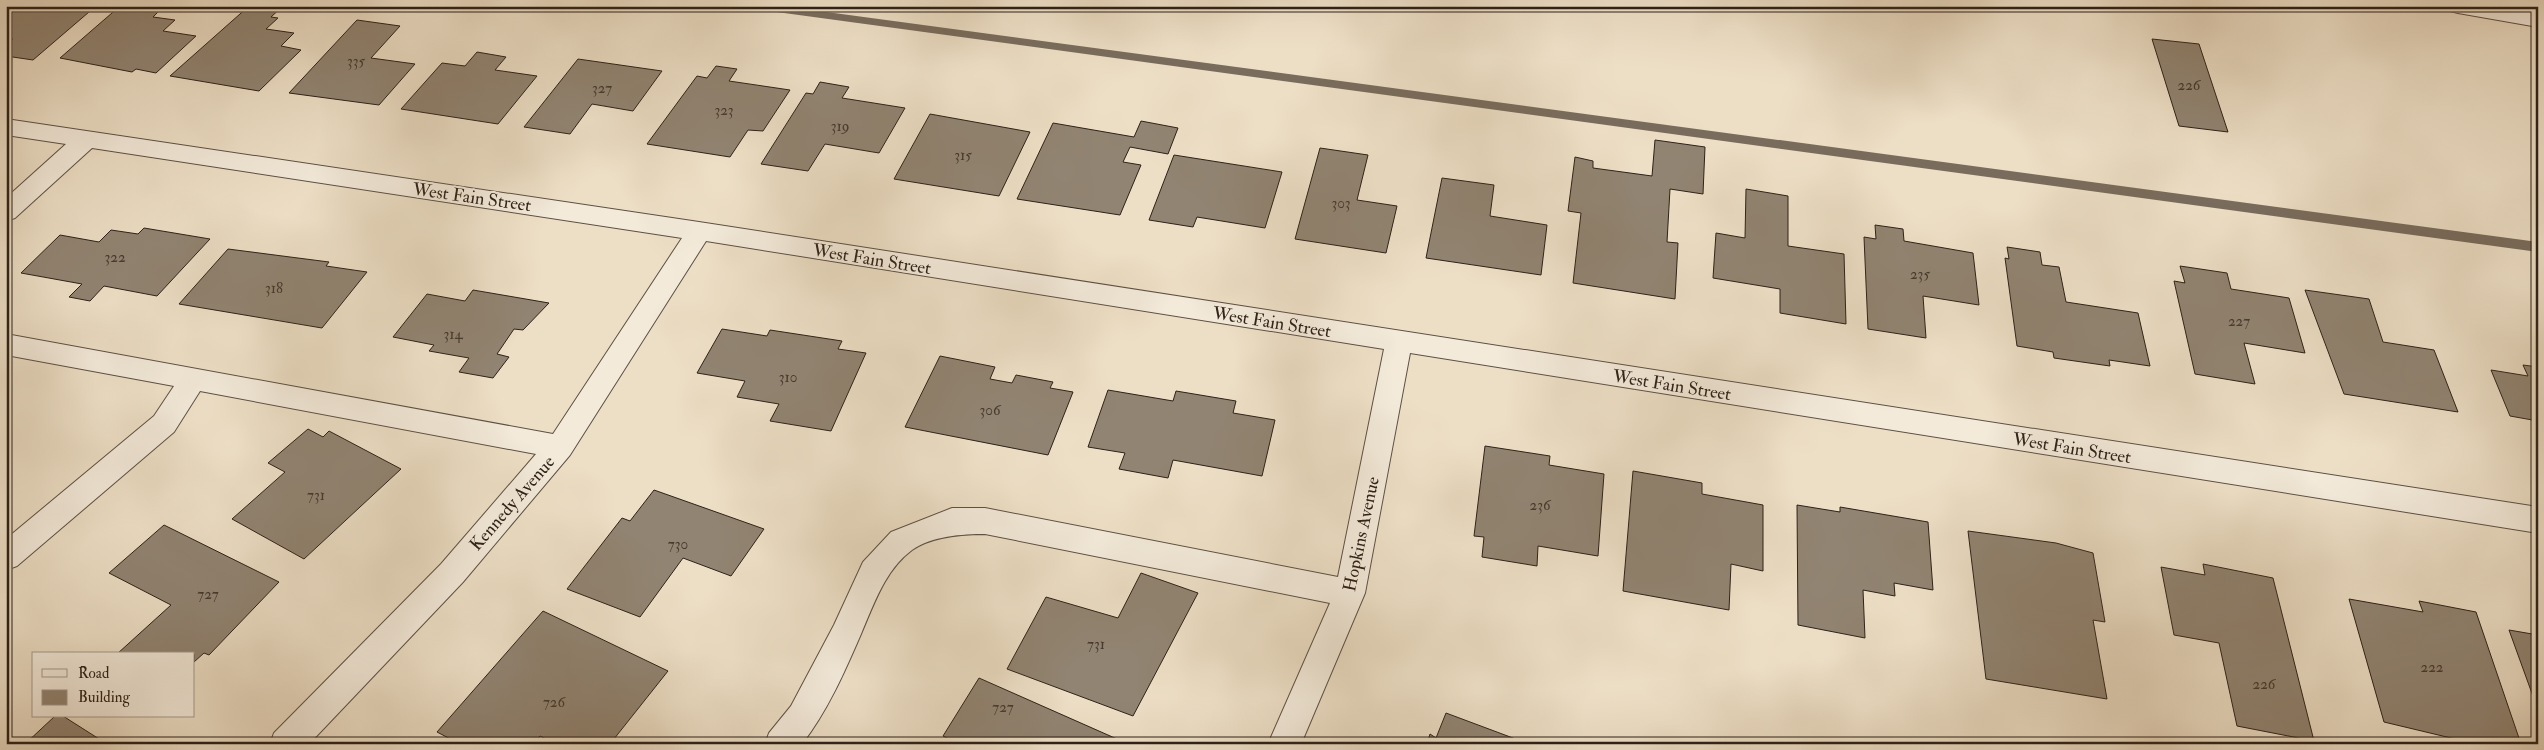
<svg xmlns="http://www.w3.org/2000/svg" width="2544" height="750" font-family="'IM FELL Double Pica',serif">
<rect width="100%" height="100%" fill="#eddfc6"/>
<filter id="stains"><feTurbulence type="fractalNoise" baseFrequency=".004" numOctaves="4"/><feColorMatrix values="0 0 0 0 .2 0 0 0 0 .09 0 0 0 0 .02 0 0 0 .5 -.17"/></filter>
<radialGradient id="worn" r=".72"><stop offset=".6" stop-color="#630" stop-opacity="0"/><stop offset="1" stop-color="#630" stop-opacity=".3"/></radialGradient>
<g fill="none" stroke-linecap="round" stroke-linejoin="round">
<polygon fill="#796c5d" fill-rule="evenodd" points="750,6 782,6 2538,242 2538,252 755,9"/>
</g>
<g fill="#918472" stroke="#2d2118">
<polygon points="6,6 96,6 33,60 6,56 6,45 13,39 6,38"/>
<polygon points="120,6 164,6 153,17 175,20 163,31 196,36 156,73 136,69 132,72 60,58"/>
<polygon points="249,6 283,6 271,17 278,18 266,29 294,33 281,46 301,50 259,91 170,76"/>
<polygon points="357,20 400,26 371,58 415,64 379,105 289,93"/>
<polygon points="2152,39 2199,44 2228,132 2179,126"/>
<polygon points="477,52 506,57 495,70 537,76 498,124 401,109 442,63 465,66"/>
<polygon points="578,59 662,71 633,111 592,104 570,134 524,127"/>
<polygon points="716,66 737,69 729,81 790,90 763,131 748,130 730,157 647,144 697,76 707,78"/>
<polygon points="820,82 849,87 842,98 905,108 879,153 825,144 808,171 761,164 806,93 813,94"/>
<polygon points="930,114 1030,132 999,196 894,179"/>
<polygon points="1141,121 1178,128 1168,154 1130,147 1123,162 1141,165 1120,215 1017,199 1053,123 1134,137"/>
<polygon points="1655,140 1705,147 1703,194 1670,189 1667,242 1678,243 1675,299 1573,283 1581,213 1568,211 1575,157 1593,161 1593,168 1652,176"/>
<polygon points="1320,148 1368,155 1357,200 1397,206 1386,253 1295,239"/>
<polygon points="1174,155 1282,172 1265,228 1197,217 1193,227 1149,220"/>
<polygon points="1442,178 1494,185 1490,216 1547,225 1541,275 1426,258"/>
<polygon points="1746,189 1788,196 1788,246 1844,254 1846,324 1780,313 1780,289 1713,278 1716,233 1745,238"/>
<polygon points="1875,225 1903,229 1904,241 1973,253 1979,305 1923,296 1926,338 1868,329 1864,237 1876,239"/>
<polygon points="144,228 210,239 157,296 104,286 90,301 69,297 82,284 21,273 60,235 99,242 111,230 138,234"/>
<polygon points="2007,247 2040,252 2042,265 2059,267 2066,302 2138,313 2150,366 2109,360 2110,366 2054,358 2053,352 2017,346 2005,258 2009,259"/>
<polygon points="228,249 329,262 326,266 367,272 322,328 179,304"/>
<polygon points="2180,266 2227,273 2231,289 2289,298 2305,353 2244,343 2255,384 2195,374 2174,281 2185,283"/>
<polygon points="473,290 549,303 523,330 514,329 497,354 509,357 493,378 459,372 469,358 429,351 434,345 393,337 427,294 465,301"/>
<polygon points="2305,290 2369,299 2383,342 2434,350 2458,412 2344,394"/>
<polygon points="722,329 767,336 770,330 842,341 838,349 866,353 831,431 770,421 779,404 737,397 745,381 697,373"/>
<polygon points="940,356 995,367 990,379 1012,383 1016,375 1053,382 1050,388 1073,392 1048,455 905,427"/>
<polygon points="2523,365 2538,367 2538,421 2510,416 2491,370 2528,376"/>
<polygon points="1108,390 1173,401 1176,391 1236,401 1233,413 1275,420 1262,476 1173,460 1168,478 1119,469 1125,453 1088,447"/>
<polygon points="308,429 323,437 329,431 401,469 304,559 232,519 285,472 268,463"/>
<polygon points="1485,446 1550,456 1549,465 1604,474 1598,556 1538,546 1537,566 1482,557 1484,537 1474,536"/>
<polygon points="1633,471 1702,483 1702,494 1763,505 1763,571 1731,564 1729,610 1623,591"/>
<polygon points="654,490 764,529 731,576 683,558 640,617 567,589 622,518 630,521"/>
<polygon points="1797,505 1840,512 1840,507 1928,522 1933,590 1894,583 1895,596 1863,590 1865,638 1798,625"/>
<polygon points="164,525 279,582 209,655 204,653 194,662 194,654 117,654 171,605 109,573"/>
<polygon points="1968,531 2056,543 2093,553 2105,622 2093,620 2107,699 1986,679"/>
<polygon points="2203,564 2273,578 2314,741 2237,726 2219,643 2174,635 2161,567 2205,575"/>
<polygon points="1141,573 1198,593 1133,716 1007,669 1046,597 1118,618"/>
<polygon points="2349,599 2423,612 2419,601 2476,612 2521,744 2476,744 2384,722"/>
<polygon points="543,611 668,671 610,744 556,744 540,736 534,744 460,744 437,732"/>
<polygon points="2509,630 2538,635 2538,700 2534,699"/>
<polygon points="979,678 1126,743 959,744 943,736"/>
<polygon points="1446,713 1529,744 1427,744 1430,734 1436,738"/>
<polygon points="55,716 63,716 107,744 25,744"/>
</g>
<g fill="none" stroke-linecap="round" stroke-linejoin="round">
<defs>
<g id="minor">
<polygon points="2447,6 2499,6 2538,13 2538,27 2458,13 2450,11"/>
<path d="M 6,119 L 699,222 L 2538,507 L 2538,533 L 1410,353 L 1365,593 L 1301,744 L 1268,744 L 1330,603 L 985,534 C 962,534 932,536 912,550 C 885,570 874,604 861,634 C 845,671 827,712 802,744 L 765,744 L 769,733 L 791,706 L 834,625 L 863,562 L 891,532 L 952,508 L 985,508 L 1338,577 L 1384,349 L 706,241 L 570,455 L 463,582 L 309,744 L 270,744 L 274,733 L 441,564 L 536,454 L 200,391 L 174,432 L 17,566 L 6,570 L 6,539 L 154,416 L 174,386 L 6,355 L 6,334 L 553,434 L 682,238 L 92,148 L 15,218 L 6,221 L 6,198 L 66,144 L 6,135 Z"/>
</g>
</defs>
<use href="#minor" stroke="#5d5044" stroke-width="2"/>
<use href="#minor" fill="#f3eada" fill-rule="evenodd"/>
</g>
<g text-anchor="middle" stroke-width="4" stroke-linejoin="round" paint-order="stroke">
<g font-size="15" fill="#463a2e">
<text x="356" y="66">335</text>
<text x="2189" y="90">226</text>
<text x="602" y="93">327</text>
<text x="724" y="115">323</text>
<text x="840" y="131">319</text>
<text x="963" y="160">315</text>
<text x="1341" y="208">303</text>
<text x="115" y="262">322</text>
<text x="1920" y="279">235</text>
<text x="274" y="293">318</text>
<text x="2239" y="326">227</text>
<text x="453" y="339">314</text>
<text x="788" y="382">310</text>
<text x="990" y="415">306</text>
<text x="316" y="500">731</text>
<text x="1540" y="510">236</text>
<text x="678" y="549">730</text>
<text x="208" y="599">727</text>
<text x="1096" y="649">731</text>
<text x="2432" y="672">222</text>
<text x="2264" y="689">226</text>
<text x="554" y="707">726</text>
<text x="1003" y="712">727</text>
</g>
<g font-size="18" fill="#2d2118" stroke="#f3eada">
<text transform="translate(472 197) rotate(8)" y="6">West Fain Street</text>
<text transform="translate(872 259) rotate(9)" y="6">West Fain Street</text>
<text transform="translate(1272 322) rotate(9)" y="6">West Fain Street</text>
<text transform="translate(1672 385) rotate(9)" y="6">West Fain Street</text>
<text transform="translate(2072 448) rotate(9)" y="6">West Fain Street</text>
<text transform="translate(512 503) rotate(-49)" y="6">Kennedy Avenue</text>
<text transform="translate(1361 534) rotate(-78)" y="6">Hopkins Avenue</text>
</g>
</g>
<rect width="2544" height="750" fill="none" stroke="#eddfc6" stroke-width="25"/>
<rect x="8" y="8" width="2529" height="735" fill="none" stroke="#2d2118" stroke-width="2.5"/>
<rect x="12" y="12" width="2519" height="725" fill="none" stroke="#2d2118"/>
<rect x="32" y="652" width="162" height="65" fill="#f3eada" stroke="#a49a8c"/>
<rect x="42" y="669" width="25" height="8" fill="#f3eada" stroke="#a49a8c"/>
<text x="78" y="678" font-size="15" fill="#2d2118">Road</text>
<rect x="42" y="690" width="25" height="15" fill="#918472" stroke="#a49a8c"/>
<text x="78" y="702" font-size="15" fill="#2d2118">Building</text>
<rect width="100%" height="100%" filter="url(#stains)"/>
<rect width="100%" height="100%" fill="url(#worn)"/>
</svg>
